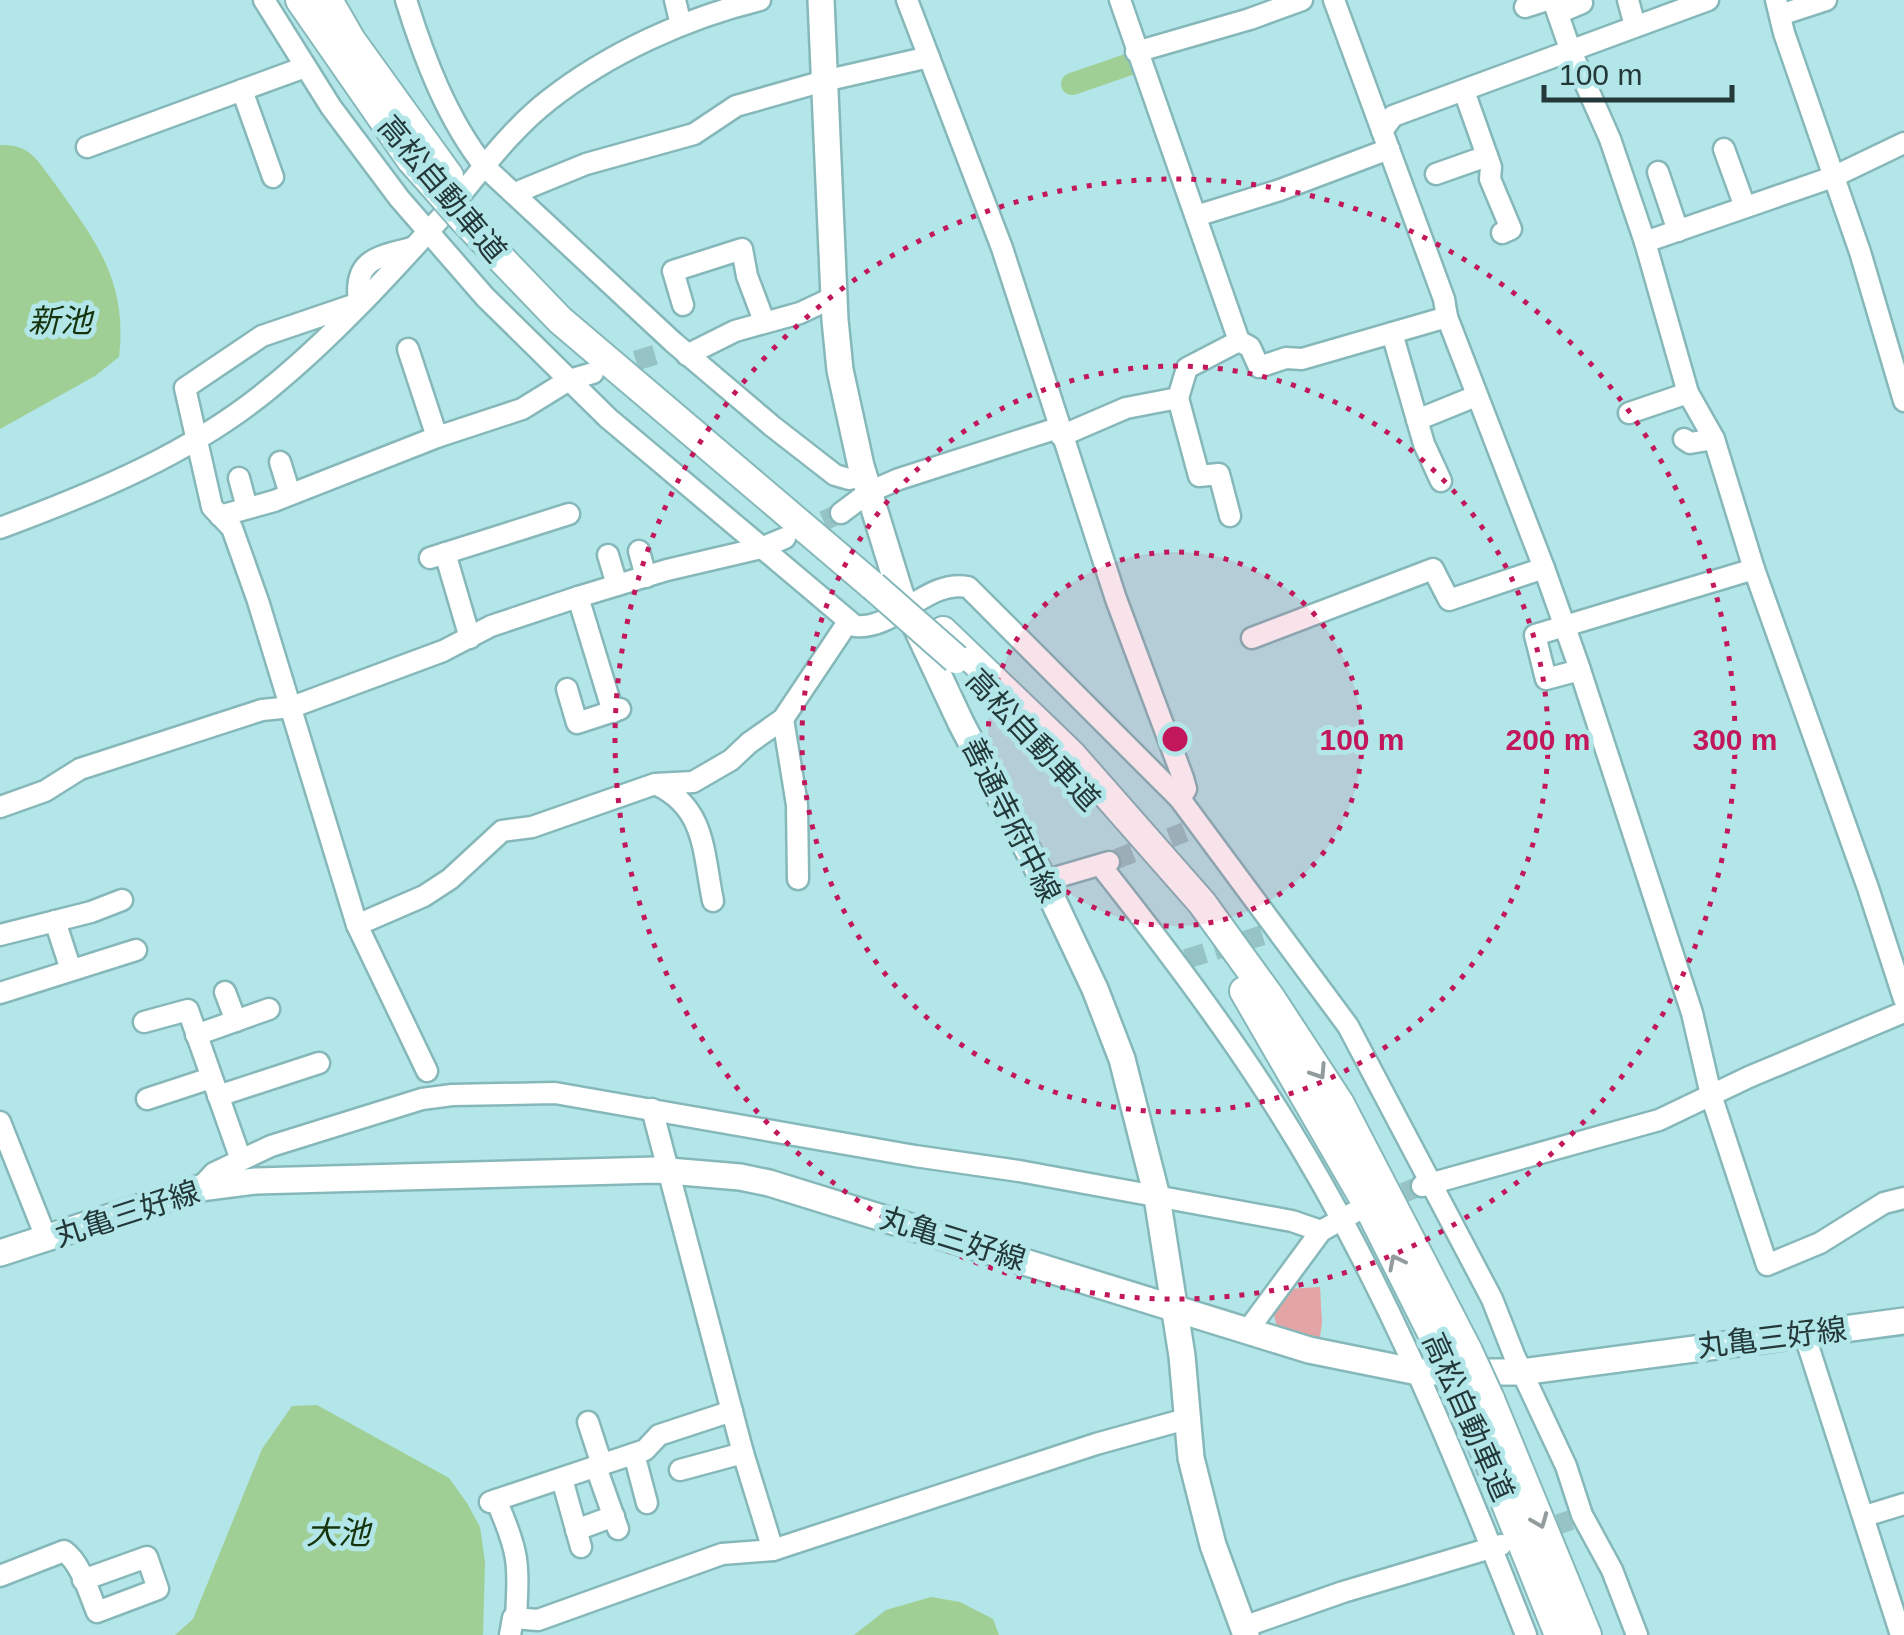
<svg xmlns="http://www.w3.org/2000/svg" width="1904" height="1635" font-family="Arial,'Noto Sans JP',sans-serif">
<rect width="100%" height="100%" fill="#b2e6e8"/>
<polygon fill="#e2a4a4" points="1320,1287 1322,1323 1319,1344 1278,1331 1272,1308 1287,1289"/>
<g fill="#a0cf95">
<path d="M 0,145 C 30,144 37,160 53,181 C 95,240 128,280 119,357 L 95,376 L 0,429 Z"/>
<polygon points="317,1405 449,1478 467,1503 480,1527 485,1562 483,1635 175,1635 193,1619 262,1449 292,1406"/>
<polygon points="931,1597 960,1602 993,1619 999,1635 854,1635 886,1610"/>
</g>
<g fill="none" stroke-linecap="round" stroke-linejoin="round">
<polyline stroke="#a0cf95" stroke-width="22" points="1072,84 1130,64"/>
<g stroke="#96c3c5" stroke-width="20" stroke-dasharray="20 10" stroke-linecap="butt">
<polyline points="607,369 658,354"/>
<polyline points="796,533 841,513"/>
<polyline points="1114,860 1185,832"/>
<polyline points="1186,959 1267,934"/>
<polyline points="1376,1204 1420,1186"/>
<polyline points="1530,1534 1571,1520"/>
</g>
<defs>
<g id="minor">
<path d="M 264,0 L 331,107 L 399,198 L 485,297 L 608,418 L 855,626 C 896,630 926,579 968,587 L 1180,799 L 1348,1026 L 1492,1299 L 1514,1355 L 1566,1466 L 1582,1515 L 1612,1570 L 1637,1635"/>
<path d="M 406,0 C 424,58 447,119 485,167 L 673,342 L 772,426 L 835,475 L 849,479 L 864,476"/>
<polyline points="675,0 681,25"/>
<polyline points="907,0 1002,248 1116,599 1183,778 1186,789 1180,799"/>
<polyline points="1120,0 1239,341 1250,347 1259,367 1286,358 1302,359 1447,317"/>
<polyline points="1334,0 1444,299 1447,317 1544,568 1578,664 1692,1013 1711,1095 1767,1265 1820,1243 1884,1203 1904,1198"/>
<polyline points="1553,0 1570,49 1610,139 1645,242 1688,393 1714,439 1754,569 1868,888 1904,999"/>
<polyline points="1628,0 1635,26"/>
<polyline points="1776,0 1784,33 1860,252 1904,401"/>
<polyline points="1525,7 1547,0"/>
<polyline points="1558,13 1582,3"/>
<polyline points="1780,15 1826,0"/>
<polyline points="1136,52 1250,19 1302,0"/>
<polyline points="242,90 273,177"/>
<polyline points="1464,91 1491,167 1490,179 1511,229 1502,233"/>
<polyline points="1382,131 1393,116 1708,0"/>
<polyline points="87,147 305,67"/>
<polyline points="1724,149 1745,207"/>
<polyline points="1658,172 1678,231"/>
<polyline points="1436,174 1487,156"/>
<polyline points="515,193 586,164 694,134 736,106 824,81 929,57"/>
<polyline points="1196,216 1280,190 1389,149"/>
<polyline points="1645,242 1833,177 1904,143"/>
<path d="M 412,248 C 376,257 353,260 359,303 L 262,336 L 185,388 L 212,507 L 232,528 L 258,601 L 357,925 L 427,1071"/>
<polyline points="683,305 673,271 742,249 747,276 764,321"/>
<polyline points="1392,333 1424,444 1441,481"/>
<polyline points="408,349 437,437"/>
<polyline points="687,355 735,331 800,313 834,297"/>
<polyline points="1178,398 1199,476 1219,474 1230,516"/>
<polyline points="1629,413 1688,393"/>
<polyline points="1417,420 1476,396"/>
<polyline points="1061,436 1126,408 1178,398 1187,368 1239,341"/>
<polyline points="1684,439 1690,443 1714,439"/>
<polyline points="280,462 290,494"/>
<polyline points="239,478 247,508"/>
<polyline points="841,513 869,492 899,479 1058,428"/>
<polyline points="220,516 274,501 437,437 522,409 569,380 593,373"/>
<path d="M 0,528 C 94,493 190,454 269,389 C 333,337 391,273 446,212 C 479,174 509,131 549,100 C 609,53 686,18 760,0"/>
<polyline points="639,551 646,577"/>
<polyline points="445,553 470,638"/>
<polyline points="608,555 617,585"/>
<polyline points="430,558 569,514"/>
<polyline points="578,597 613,712"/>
<polyline points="1252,638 1433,569 1449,600 1544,568"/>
<polyline points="1580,670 1546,679 1535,635 1754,569"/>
<polyline points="567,689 577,723 620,709"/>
<polyline points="783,719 797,805 798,879"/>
<path d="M 657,785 C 706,808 703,853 713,901"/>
<polyline points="0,807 45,791 80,769 262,710 292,707 443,651 491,626 578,597 667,570 761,548 785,538"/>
<path d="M 1101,866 C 1158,938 1213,1010 1263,1087 C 1375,1257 1452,1446 1526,1635"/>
<polyline points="1044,881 1109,862"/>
<polyline points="55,921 71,970"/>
<polyline points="357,925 424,896 450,879 502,831 532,827 655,784 693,782 731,760 749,743 783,719 848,622"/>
<polyline points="0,935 91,912 122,900"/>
<polyline points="225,992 236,1021"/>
<polyline points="0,993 136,950"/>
<polyline points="144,1022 188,1010 241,1160"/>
<polyline points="196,1035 269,1009"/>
<polyline points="218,1096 319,1063"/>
<polyline points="147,1099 211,1078"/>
<polyline points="652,1109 743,1453 773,1550"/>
<polyline points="0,1122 47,1240"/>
<polyline points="1422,1186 1659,1120 1749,1077 1904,1012"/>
<polyline points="200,1188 214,1173 271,1146 422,1099 452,1095 555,1093 915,1156 1019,1171 1292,1221 1321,1231"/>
<polyline points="1248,1330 1321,1231 1355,1212"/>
<polyline points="1804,1333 1901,1635"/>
<polyline points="588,1422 602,1465"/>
<polyline points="634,1454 647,1503"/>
<polyline points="596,1467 618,1529"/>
<polyline points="680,1470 743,1453"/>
<polyline points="562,1479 581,1547"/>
<path d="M 496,1500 C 519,1552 519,1562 516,1618"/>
<polyline points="490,1502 645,1450 659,1435 732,1411"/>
<polyline points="1865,1516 1904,1504"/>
<polyline points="576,1530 614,1516"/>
<path d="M 0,1576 L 64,1551 C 81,1563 89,1593 97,1612 L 158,1589 L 147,1557 L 83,1580"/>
<polyline points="1243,1627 1343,1592 1501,1545"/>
<polyline points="510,1635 513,1618 538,1620 722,1554 773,1550 1096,1444 1186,1419"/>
</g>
<g id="major">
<polyline points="821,0 835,320 840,370 861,466 900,593 961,723 1044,881 1095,989 1122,1059 1157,1197 1182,1356 1191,1458 1213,1545 1246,1635"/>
<polyline points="0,1253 200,1188 256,1181 657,1170 740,1177 769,1183 1309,1350 1418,1372 1522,1372 1904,1321"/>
</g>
<g id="highway">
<polyline points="300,0 411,160 436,188"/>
<polyline points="328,0 351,40 449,176"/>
<polyline points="464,220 560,320 873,586"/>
<polyline points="943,631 1071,754 1202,903 1270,997 1340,1104 1468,1351"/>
<polyline points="1244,991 1367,1204 1440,1349"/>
<polyline points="1463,1397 1559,1635"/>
<polyline points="1490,1399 1587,1635"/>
</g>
</defs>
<use href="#minor" stroke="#86b8ba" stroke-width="25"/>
<use href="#major" stroke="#86b8ba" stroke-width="30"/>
<use href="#highway" stroke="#86b8ba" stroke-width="32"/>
<use href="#minor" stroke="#fff" stroke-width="20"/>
<use href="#major" stroke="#fff" stroke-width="25"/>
<use href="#highway" stroke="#fff" stroke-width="28"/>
<defs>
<g id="highway-bridge">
<polyline points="436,188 464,220"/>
<polyline points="873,586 956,659"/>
<polyline points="1440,1349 1463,1397"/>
<polyline points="1468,1351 1490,1399"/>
</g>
</defs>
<use href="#highway-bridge" stroke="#86b8ba" stroke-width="32" stroke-linecap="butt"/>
<use href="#highway-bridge" stroke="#fff" stroke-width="28"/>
</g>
<defs><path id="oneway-chevron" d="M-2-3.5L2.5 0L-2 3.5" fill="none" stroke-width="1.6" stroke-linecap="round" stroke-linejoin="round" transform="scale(2.5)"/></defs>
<g stroke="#929c9c">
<use href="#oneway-chevron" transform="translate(1319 1072) rotate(57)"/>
<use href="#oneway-chevron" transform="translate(1396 1262) rotate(-117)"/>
<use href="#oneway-chevron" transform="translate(1540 1521) rotate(68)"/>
</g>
<circle cx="1175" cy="739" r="187" fill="#c2185b" fill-opacity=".12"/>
<g fill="none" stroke="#c2185b" stroke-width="5" stroke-dasharray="5 10">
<circle cx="1175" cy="739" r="187"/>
<circle cx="1175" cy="739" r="373"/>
<circle cx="1175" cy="739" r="560"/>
</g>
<g text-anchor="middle" stroke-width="10" stroke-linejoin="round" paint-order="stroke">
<g font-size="30" fill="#243839" stroke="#b2e6e8">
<text transform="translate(442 189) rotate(50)" y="10">高松自動車道</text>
<text transform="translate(1033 740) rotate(47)" y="10">高松自動車道</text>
<text transform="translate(1011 820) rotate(63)" y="10">善通寺府中線</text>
<text transform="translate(127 1214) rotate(-18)" y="10">丸亀三好線</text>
<text transform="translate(953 1239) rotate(17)" y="10">丸亀三好線</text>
<text transform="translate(1772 1338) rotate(-7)" y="10">丸亀三好線</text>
<text transform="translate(1468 1417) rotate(66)" y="10">高松自動車道</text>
</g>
<g font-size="32" font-style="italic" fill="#15340d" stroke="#b2e6e8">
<text x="60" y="332">新池</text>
<text x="338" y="1544">大池</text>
</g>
</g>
<circle cx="1175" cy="739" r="15" fill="#c2185b" stroke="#b2e6e8" stroke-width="5"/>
<g font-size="30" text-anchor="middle" font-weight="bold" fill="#c2185b" stroke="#b2e6e8" stroke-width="10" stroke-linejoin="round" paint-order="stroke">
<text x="1362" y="750">100 m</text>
<text x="1548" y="750">200 m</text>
<text x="1735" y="750">300 m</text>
</g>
<path d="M1544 85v15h188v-15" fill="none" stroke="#243839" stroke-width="5"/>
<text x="1559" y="85" font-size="30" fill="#243839" stroke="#b2e6e8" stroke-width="8" paint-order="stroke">100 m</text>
</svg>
